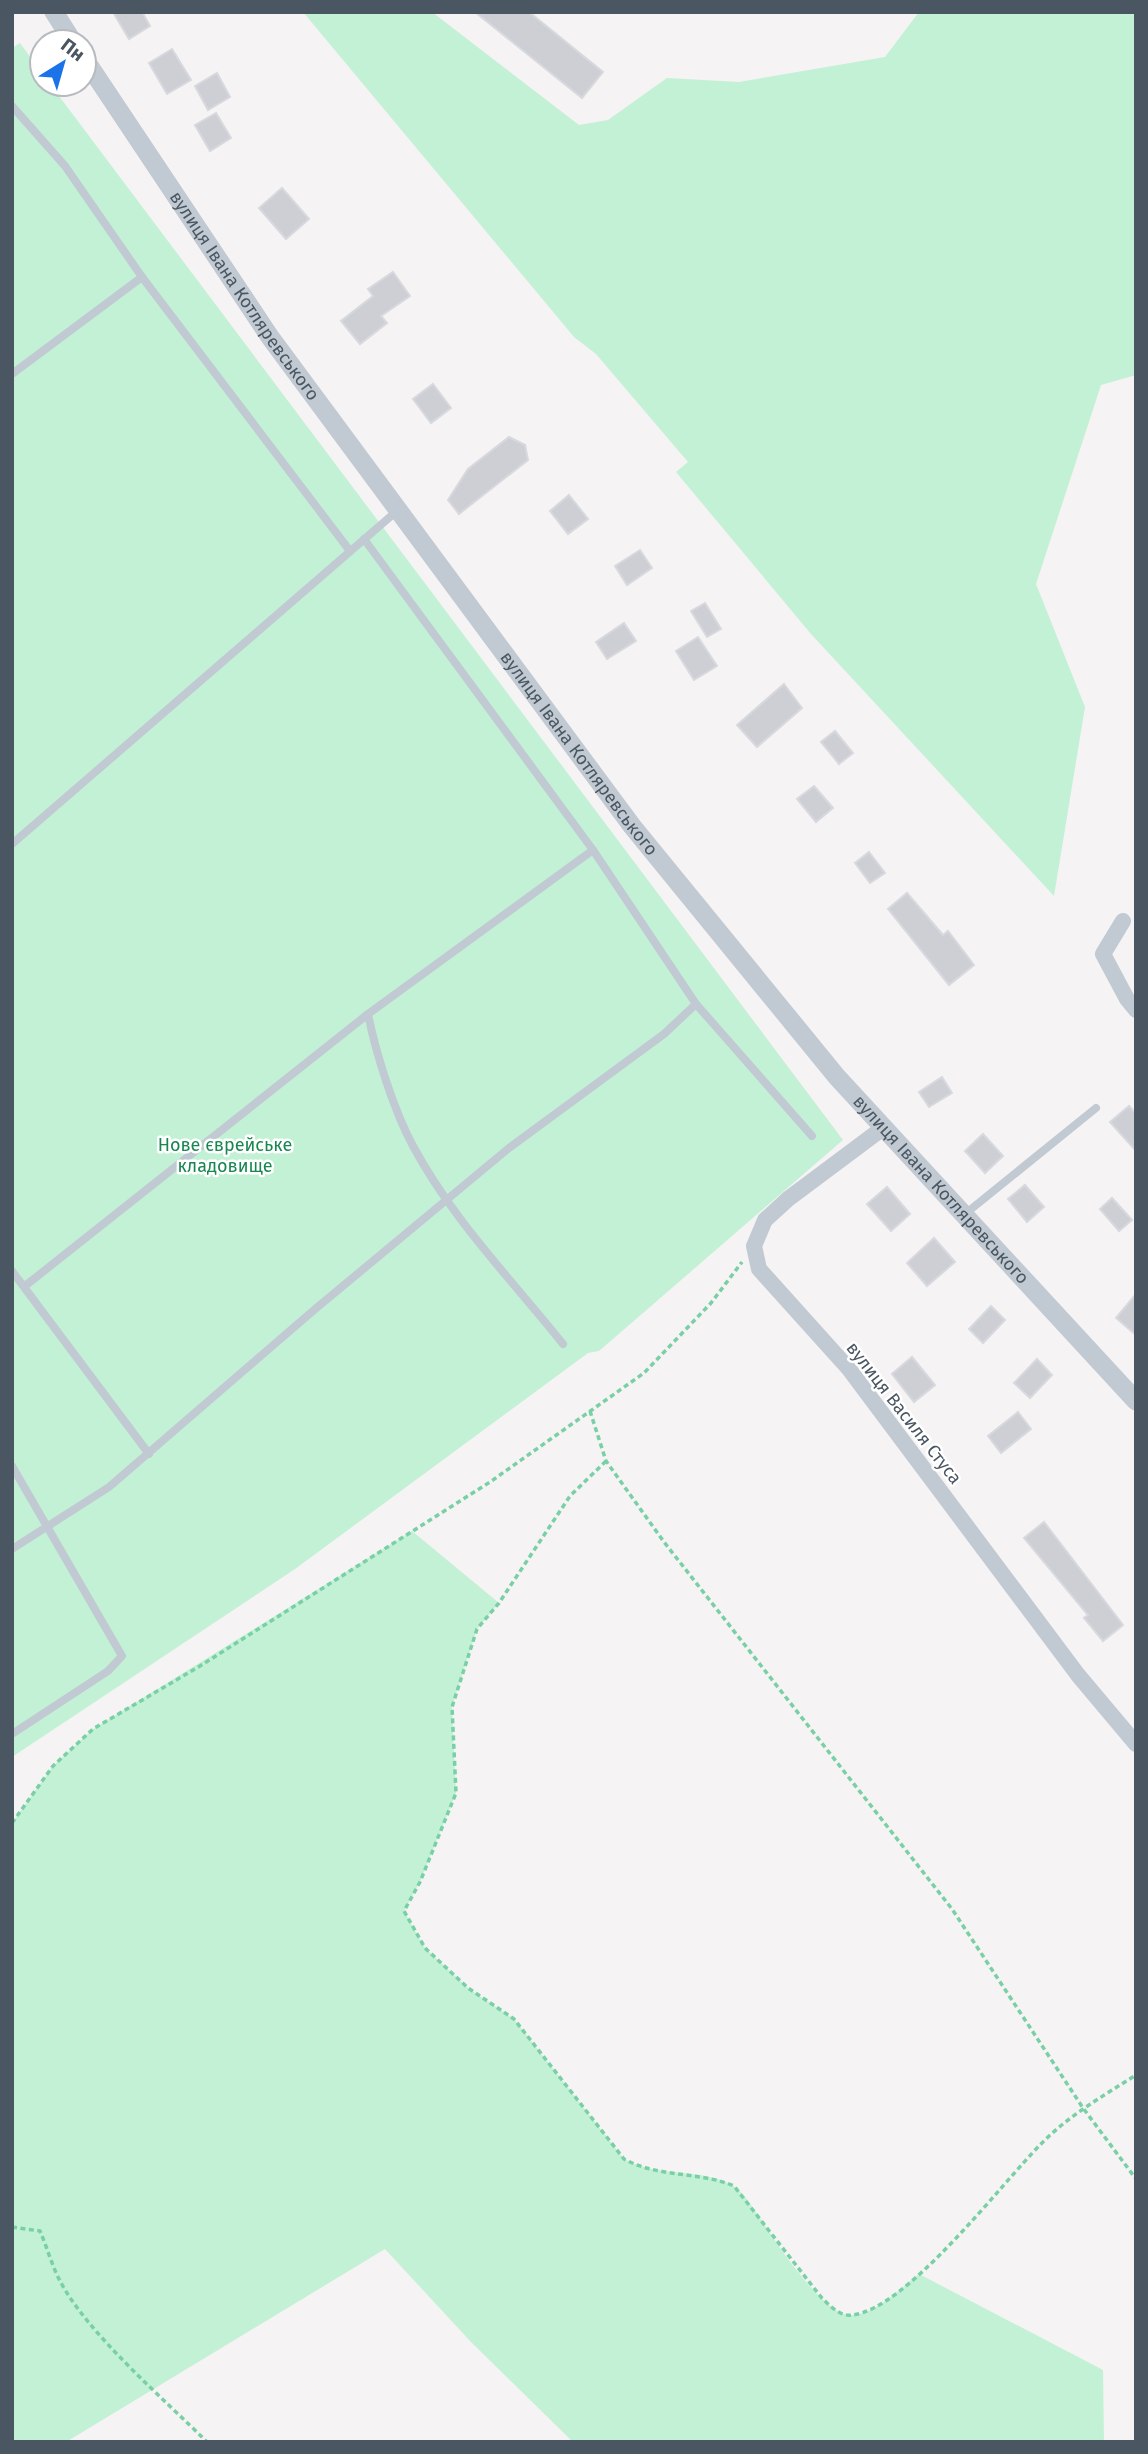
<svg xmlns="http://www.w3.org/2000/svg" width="1148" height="2454" font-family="'Fira Sans',sans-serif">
<rect width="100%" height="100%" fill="#f5f3f3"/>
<g fill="#c3f1d5">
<polygon points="303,12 432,12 579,125 608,120 667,78 739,82 885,57 919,12 1136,12 1136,375 1101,385 1036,584 1085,707 1054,896 811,634 676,472 688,462 596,354 574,337"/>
<polygon points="20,43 42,73 42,84 50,84 843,1140 599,1351 588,1353 295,1569 12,1757 12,48"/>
<path d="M 412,1531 L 499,1603 L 477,1629 L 452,1707 L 456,1793 L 420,1882 L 404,1911 L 425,1948 L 468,1988 L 514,2019 L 624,2159 C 661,2179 700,2167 732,2185 C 744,2192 754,2210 762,2221 C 776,2242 825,2318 852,2315 C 876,2314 901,2288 919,2274 L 1103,2370 L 1104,2442 L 573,2442 L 471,2342 L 385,2249 L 66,2442 L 12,2442 L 12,1823 L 53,1766 L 93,1729 Z"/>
</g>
<g fill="#cdcfd5" stroke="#d7d9de" stroke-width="2">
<polygon points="113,12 142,12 150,26 129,39"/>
<polygon points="475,12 529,12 603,72 582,98"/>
<polygon points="172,49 191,80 167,94 149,63"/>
<polygon points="217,73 230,97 208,110 195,86"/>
<polygon points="216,113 231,138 210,151 195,125"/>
<polygon points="282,188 309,219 286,239 259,208"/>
<polygon points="393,272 410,296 381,316 387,323 360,344 341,321 373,296 368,289"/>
<polygon points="433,384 451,408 431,423 413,399"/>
<polygon points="509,437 525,445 528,460 459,514 448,500 468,469"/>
<polygon points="569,495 588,519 568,534 550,511"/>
<polygon points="640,550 652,568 627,585 615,566"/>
<polygon points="705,603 721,629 707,637 691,611"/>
<polygon points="624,623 636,641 607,659 596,642"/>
<polygon points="698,637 717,666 694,680 676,651"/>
<polygon points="784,684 802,708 757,747 737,725"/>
<polygon points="835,731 853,753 839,764 821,742"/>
<polygon points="814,786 833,808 816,822 797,799"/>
<polygon points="869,852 885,873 870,883 855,863"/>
<polygon points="907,893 943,935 948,931 974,965 949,985 888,909"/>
<polygon points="942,1077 952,1093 929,1107 919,1092"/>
<polygon points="1129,1106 1136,1114 1136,1151 1110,1122"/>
<polygon points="983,1134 1003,1156 985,1173 965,1151"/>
<polygon points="1025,1185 1044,1207 1027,1222 1008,1199"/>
<polygon points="887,1187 910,1214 891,1231 867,1204"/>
<polygon points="1112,1198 1132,1220 1119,1231 1100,1209"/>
<polygon points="934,1238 955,1262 927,1286 907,1263"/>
<polygon points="1136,1294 1136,1335 1116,1318"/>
<polygon points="991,1306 1005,1320 983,1343 969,1329"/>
<polygon points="912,1357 935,1385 914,1402 892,1374"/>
<polygon points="1037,1359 1052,1375 1030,1398 1014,1383"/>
<polygon points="1018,1412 1031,1429 1001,1453 988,1436"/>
<polygon points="1044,1522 1123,1625 1103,1641 1084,1618 1088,1615 1024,1538"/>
</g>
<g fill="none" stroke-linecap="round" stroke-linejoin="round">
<g stroke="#7ad0a6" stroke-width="3.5" stroke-dasharray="5 3.5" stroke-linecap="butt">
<polyline points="590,1411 606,1461 664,1542 952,1909 1083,2108 1136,2179"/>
<path d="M 606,1461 L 570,1496 L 499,1603 L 477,1629 L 452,1707 L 456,1793 L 420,1882 L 404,1911 L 425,1948 L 468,1988 L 514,2019 L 624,2159 C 659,2178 698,2171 734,2186 L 821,2297 C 829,2305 840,2317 852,2315 C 906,2310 1002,2183 1041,2144 C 1068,2116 1103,2096 1136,2075"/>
<polyline points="12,1823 53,1766 93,1729 200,1666 490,1482 644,1373 711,1303 742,1262"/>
<path d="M 12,2227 L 40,2231 C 47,2247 52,2266 60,2281 C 88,2334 163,2398 207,2442"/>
</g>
<g stroke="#c1cad2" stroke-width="8">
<polyline points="12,106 65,166 142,277 350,551"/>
<polyline points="12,374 142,277"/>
<polyline points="364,539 593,850 696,1004 812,1136"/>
<polyline points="12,844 398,510"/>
<path d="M 368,1014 C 376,1054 394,1111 413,1146 C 452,1219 512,1280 563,1344"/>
<polyline points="965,1214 1096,1108"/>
<polyline points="12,1271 149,1454"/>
<polyline points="25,1286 368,1014 593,850"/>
<polyline points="12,1466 122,1656 108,1671 12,1734"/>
<polyline points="12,1549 109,1487 314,1310 509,1148 664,1034 696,1004"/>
</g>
<g stroke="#c1cad2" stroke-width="16">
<polyline points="1123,921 1103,954 1127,999 1136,1010"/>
<polyline points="883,1128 788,1199 765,1220 754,1246 759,1269 849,1369 1078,1675 1136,1744"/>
</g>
<g stroke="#c1cad2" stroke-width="19">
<polyline points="54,12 73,42"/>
<path id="s1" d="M 84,58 L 270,337 L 632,826 L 837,1077 L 1136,1401"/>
</g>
</g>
<g text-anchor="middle" stroke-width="5" stroke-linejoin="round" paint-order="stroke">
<g font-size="18" fill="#4a5661" stroke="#fff">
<text dy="6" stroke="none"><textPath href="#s1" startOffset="287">вулиця Івана Котляревського</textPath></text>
<text dy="6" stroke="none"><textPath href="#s1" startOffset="854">вулиця Івана Котляревського</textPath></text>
<text dy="6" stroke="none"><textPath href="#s1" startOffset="1421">вулиця Івана Котляревського</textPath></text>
<text transform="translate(904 1413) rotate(52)" y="6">вулиця Василя Стуса</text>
</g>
<g font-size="18" fill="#17864f" stroke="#fff">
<text x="225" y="1151">Нове єврейське<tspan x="225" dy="21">кладовище</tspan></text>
</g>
</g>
<rect width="1148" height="2454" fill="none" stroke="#4a5661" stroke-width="28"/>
<g transform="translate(63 63) rotate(37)"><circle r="33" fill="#ffffff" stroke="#b7bbc0" stroke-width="2"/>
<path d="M0-5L12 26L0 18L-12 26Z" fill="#1a73e8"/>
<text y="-10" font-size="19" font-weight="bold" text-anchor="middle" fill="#4a5661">Пн</text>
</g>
</svg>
